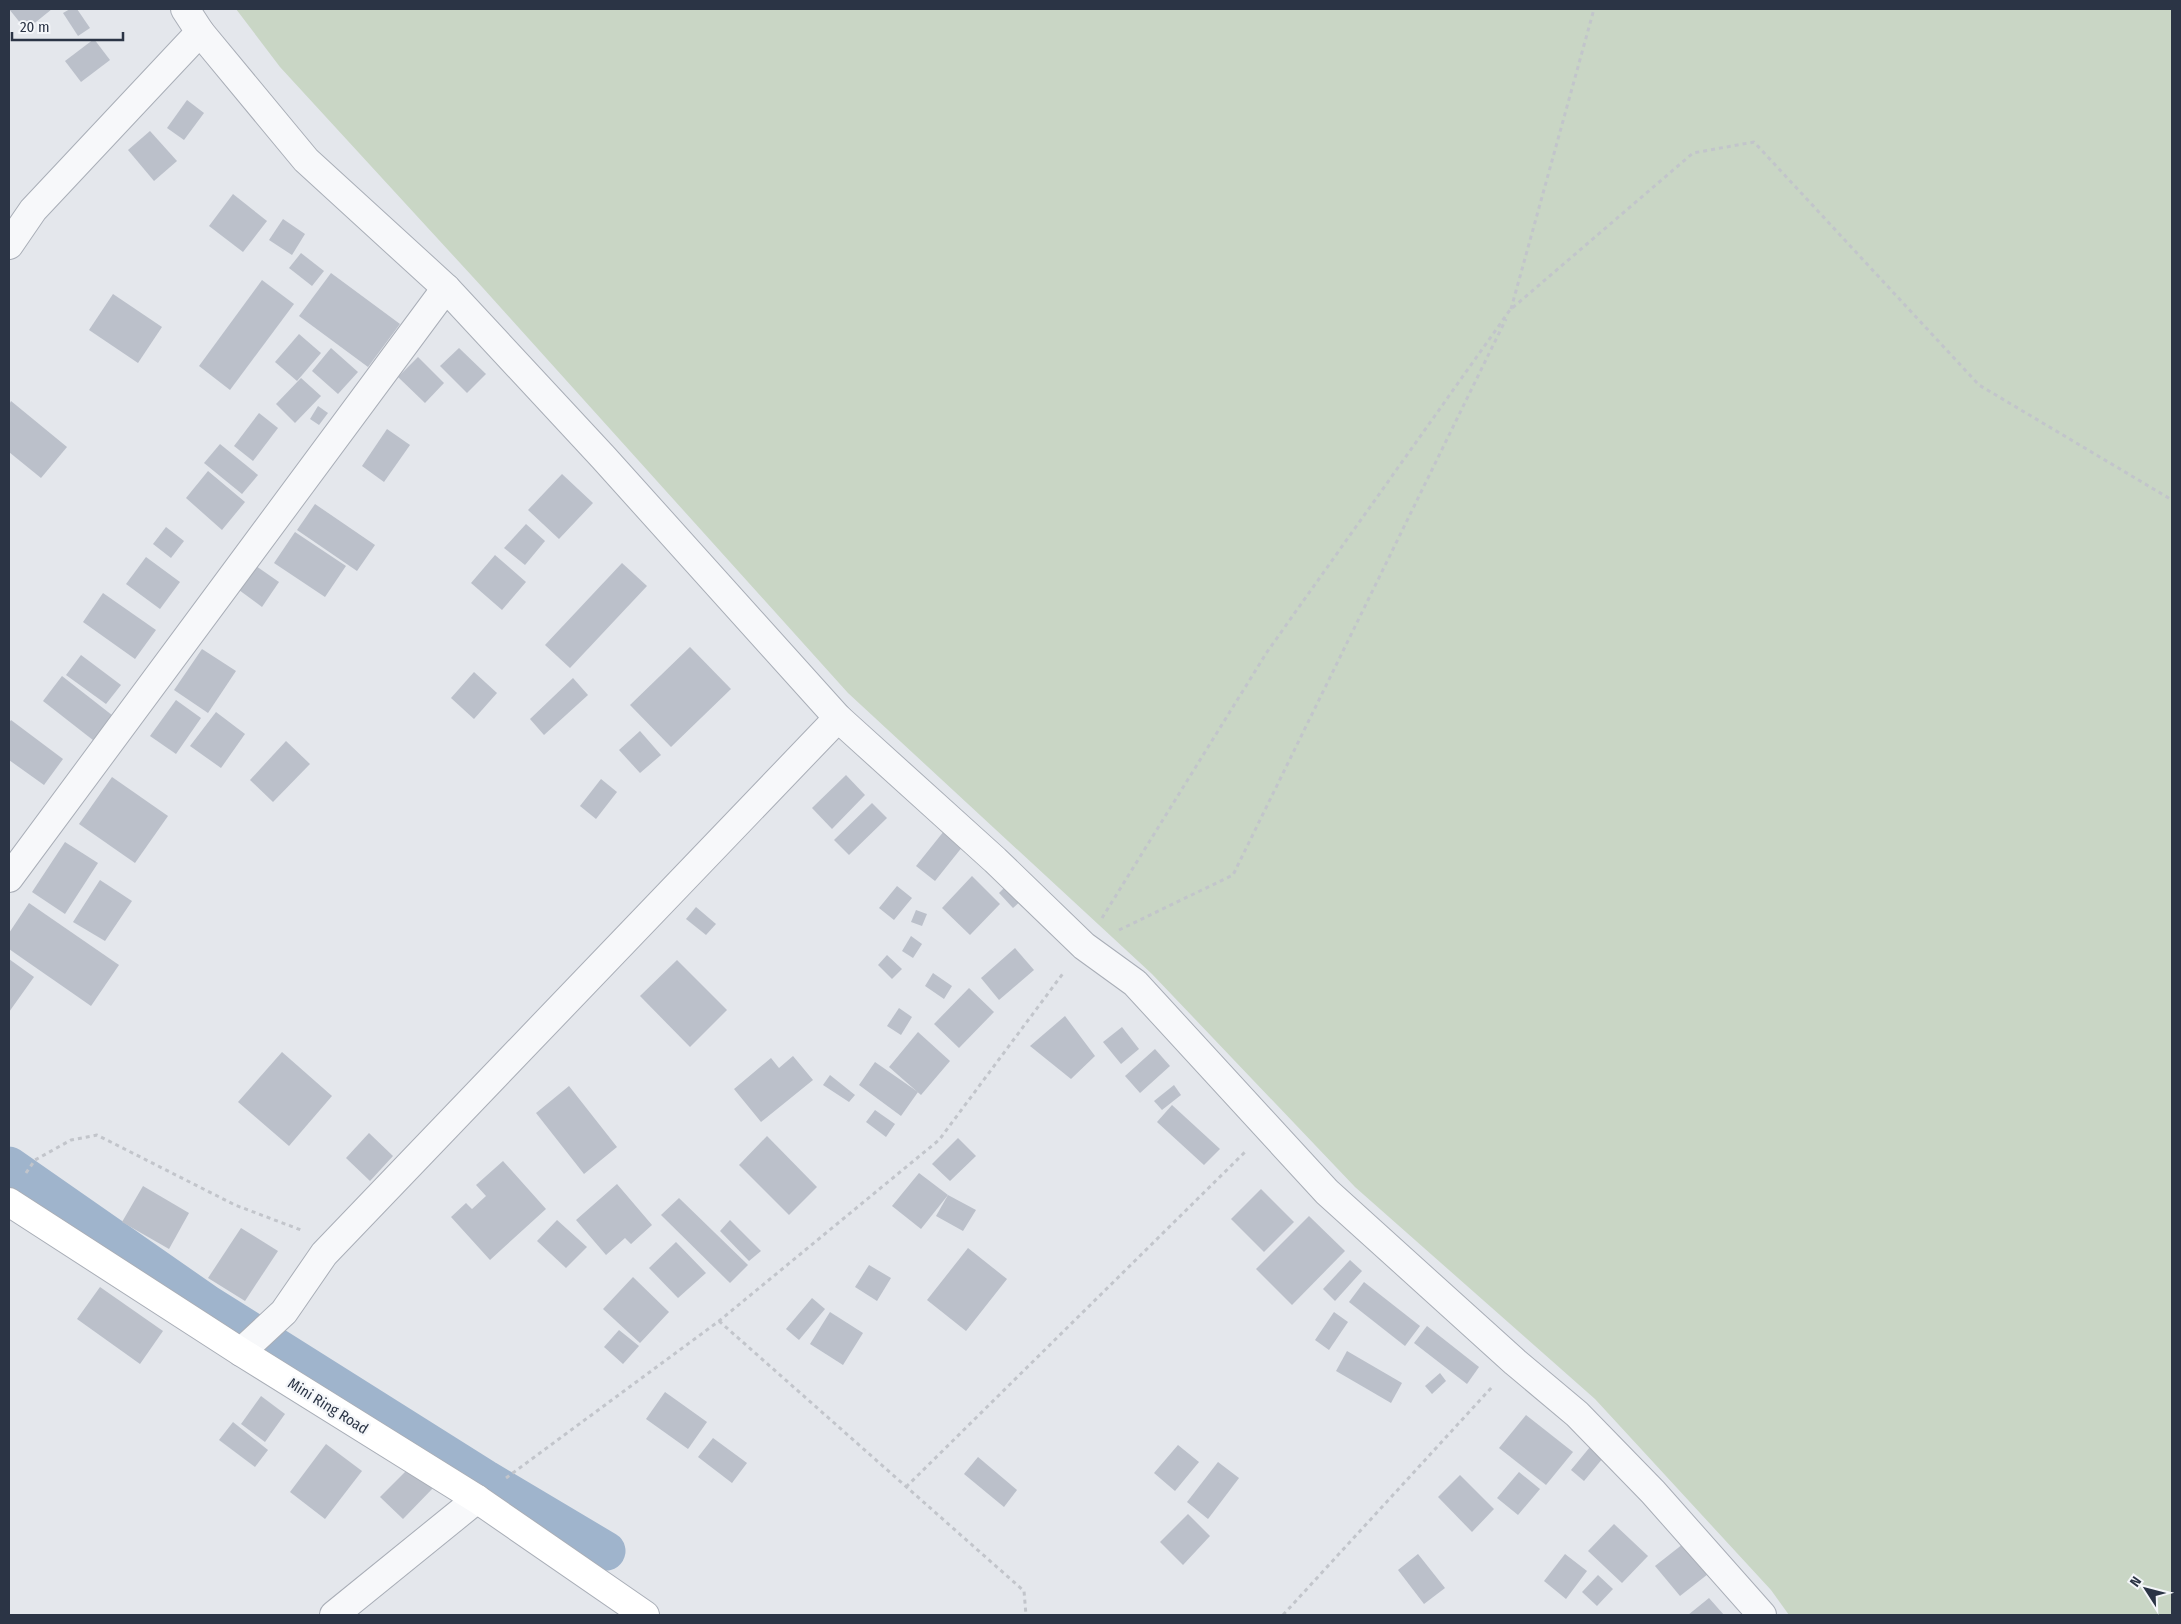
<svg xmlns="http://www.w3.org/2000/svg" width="2181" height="1624" font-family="'Fira Sans Condensed',sans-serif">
<rect width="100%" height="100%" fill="#e4e7ec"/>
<polygon fill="#c9d6c5" points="236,9 2172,9 2172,1615 1789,1615 1771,1590 1595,1399 1355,1187 1152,974 848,693 483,288 280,67"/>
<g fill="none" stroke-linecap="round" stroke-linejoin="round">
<polyline stroke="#9fb4cc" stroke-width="39" points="9,1166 207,1304 485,1479 606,1551"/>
</g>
<g fill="#bbc0ca">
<polygon points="9,9 52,9 26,30"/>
<polygon points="70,9 77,9 90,28 78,36 63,13"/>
<polygon points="94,39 110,60 81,82 65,61"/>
<polygon points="187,100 204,113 184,140 167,128"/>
<polygon points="150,131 177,161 154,181 128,150"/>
<polygon points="233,194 267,221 243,252 209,226"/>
<polygon points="283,219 305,234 292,255 269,240"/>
<polygon points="301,253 324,271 312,286 289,268"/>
<polygon points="331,273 400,324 368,367 299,316"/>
<polygon points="262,280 294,304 230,390 199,366"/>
<polygon points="113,294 162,327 138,363 89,330"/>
<polygon points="299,334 321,353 297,381 275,362"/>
<polygon points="331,348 358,372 338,394 312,371"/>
<polygon points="459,348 486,374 467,393 440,366"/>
<polygon points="418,357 444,383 425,403 398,377"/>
<polygon points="301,378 321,396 295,423 276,404"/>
<polygon points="11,401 67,447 41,478 9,452 9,405"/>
<polygon points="318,406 328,413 319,425 310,419"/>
<polygon points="259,413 278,428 253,461 234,446"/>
<polygon points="387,429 410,445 384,482 362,466"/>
<polygon points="220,444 258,475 242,494 204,463"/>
<polygon points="208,471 245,502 222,530 186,498"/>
<polygon points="562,474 593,503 559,539 528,510"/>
<polygon points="315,504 375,545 357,571 297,530"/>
<polygon points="526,524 545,541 525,565 504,548"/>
<polygon points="166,527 184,541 171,558 153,544"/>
<polygon points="295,532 346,566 325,597 274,563"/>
<polygon points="495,555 526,582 502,610 471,583"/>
<polygon points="146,557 180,582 160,609 126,584"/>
<polygon points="622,563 647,586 570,668 545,645"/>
<polygon points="256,566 279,582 262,607 239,590"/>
<polygon points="103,593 156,630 135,659 83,622"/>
<polygon points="690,647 731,689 671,747 630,705"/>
<polygon points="202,649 236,671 208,713 174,690"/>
<polygon points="81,655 121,685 106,704 66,675"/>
<polygon points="474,672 497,693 474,719 451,698"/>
<polygon points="62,676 117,719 98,744 43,701"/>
<polygon points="573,678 588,695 544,735 530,719"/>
<polygon points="176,700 201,718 176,754 150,736"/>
<polygon points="216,712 245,734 221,768 190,746"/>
<polygon points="11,720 63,759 44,785 9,760 9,723"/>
<polygon points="640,731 661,755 640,773 619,750"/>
<polygon points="286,741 310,764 273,802 250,780"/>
<polygon points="846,775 865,795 832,829 812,808"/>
<polygon points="112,777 168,816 135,863 79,824"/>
<polygon points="601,779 617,792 596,819 580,806"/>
<polygon points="872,803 887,818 849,855 834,840"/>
<polygon points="944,831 963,846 935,881 916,866"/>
<polygon points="65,842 98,863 65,914 32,892"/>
<polygon points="972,876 1000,904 970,935 942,908"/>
<polygon points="100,880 132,901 105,941 73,922"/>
<polygon points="1011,881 1025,897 1013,908 999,893"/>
<polygon points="897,886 912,898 894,920 879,908"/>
<polygon points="29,903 119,965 91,1006 9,949 9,933"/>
<polygon points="696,907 716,924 706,935 686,919"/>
<polygon points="916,910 927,914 922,926 911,922"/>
<polygon points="911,936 922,944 913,958 902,951"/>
<polygon points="1015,948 1034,970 999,1000 981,978"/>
<polygon points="887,955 902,969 892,979 878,965"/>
<polygon points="9,959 34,977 9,1012"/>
<polygon points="677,960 727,1010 690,1047 640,996"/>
<polygon points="933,973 952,986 944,999 925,986"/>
<polygon points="969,988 994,1012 959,1048 934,1024"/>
<polygon points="899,1008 912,1017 901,1035 887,1026"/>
<polygon points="1065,1016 1095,1056 1071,1079 1030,1046"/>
<polygon points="1122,1027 1139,1049 1121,1064 1103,1042"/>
<polygon points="918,1032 950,1061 921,1095 889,1067"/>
<polygon points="1155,1049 1170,1066 1140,1093 1125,1076"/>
<polygon points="282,1052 332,1096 289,1146 238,1102"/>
<polygon points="793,1056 813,1080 761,1122 734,1089 771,1058 779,1068"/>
<polygon points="875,1062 918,1092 901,1116 859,1085"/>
<polygon points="830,1075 855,1095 849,1102 823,1085"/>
<polygon points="1174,1085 1181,1095 1162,1110 1154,1101"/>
<polygon points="569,1086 617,1147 584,1174 536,1113"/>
<polygon points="1172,1105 1220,1149 1204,1165 1157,1122"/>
<polygon points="875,1110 895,1124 886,1137 866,1122"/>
<polygon points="369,1133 393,1156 370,1181 346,1158"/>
<polygon points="767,1136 817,1187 789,1215 739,1165"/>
<polygon points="958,1138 976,1156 950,1181 932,1164"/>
<polygon points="503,1161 546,1209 490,1260 451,1217 466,1203 472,1209 486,1196 476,1185"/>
<polygon points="919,1173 948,1195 921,1229 892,1206"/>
<polygon points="617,1184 652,1225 631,1244 625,1238 606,1255 576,1220"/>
<polygon points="143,1186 189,1213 169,1249 122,1222"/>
<polygon points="1261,1189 1294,1222 1264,1252 1231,1219"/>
<polygon points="948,1195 976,1210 963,1231 936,1216"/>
<polygon points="679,1198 748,1265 730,1283 661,1215"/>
<polygon points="1309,1216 1345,1251 1292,1305 1256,1269"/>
<polygon points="557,1220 587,1247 566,1268 537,1241"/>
<polygon points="730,1220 761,1251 749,1261 720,1231"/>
<polygon points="241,1228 278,1251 245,1301 208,1278"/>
<polygon points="676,1242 706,1273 678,1298 649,1268"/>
<polygon points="968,1248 1007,1279 966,1331 927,1300"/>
<polygon points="1350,1260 1362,1271 1335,1301 1323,1289"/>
<polygon points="869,1265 891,1278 877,1301 855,1287"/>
<polygon points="633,1277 669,1312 640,1343 603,1309"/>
<polygon points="1364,1282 1420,1326 1405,1346 1349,1302"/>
<polygon points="100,1287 163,1331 140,1364 77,1319"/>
<polygon points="812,1298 825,1309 799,1340 786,1329"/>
<polygon points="830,1312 863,1333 843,1365 810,1344"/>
<polygon points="1334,1312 1348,1322 1329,1350 1315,1340"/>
<polygon points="1427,1326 1479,1367 1467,1384 1414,1343"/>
<polygon points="619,1330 639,1346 623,1364 604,1347"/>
<polygon points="1347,1351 1402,1383 1391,1403 1336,1371"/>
<polygon points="1440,1373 1446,1381 1432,1394 1425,1386"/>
<polygon points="665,1392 707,1422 688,1449 646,1419"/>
<polygon points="261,1396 285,1414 265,1442 241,1424"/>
<polygon points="1526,1415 1573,1452 1546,1485 1499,1448"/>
<polygon points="233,1422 268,1450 255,1467 219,1440"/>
<polygon points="713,1438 747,1463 732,1483 698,1457"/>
<polygon points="326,1444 362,1471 325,1519 290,1492"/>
<polygon points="1178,1445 1199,1462 1175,1491 1154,1473"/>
<polygon points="1590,1447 1603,1458 1584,1481 1571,1470"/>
<polygon points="978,1457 1017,1490 1004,1507 964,1474"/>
<polygon points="1218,1462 1239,1478 1208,1519 1187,1502"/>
<polygon points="412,1465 435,1486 403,1519 380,1497"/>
<polygon points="1519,1472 1540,1489 1518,1515 1497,1498"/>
<polygon points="1460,1475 1494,1509 1472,1532 1438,1497"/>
<polygon points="1188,1514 1210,1536 1183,1565 1160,1542"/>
<polygon points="1614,1524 1648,1556 1622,1583 1588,1551"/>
<polygon points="1683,1544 1708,1574 1680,1596 1655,1566"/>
<polygon points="1418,1554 1445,1588 1424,1604 1398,1570"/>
<polygon points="1565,1554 1587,1571 1566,1599 1544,1581"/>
<polygon points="1598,1575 1613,1589 1597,1606 1582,1592"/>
<polygon points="1709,1598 1724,1615 1688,1615"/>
</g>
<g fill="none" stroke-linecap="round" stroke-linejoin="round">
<defs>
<g id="minor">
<polyline points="185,9 200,32 306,160 446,288 603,457 838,718 995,860 1084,946 1135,983 1327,1192 1515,1362 1577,1414 1653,1492 1762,1615"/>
<polyline points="9,245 33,210 200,32"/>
<polyline points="9,878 446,288"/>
<polyline points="241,1352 284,1312 324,1254 838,718"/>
<polyline points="334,1615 477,1499"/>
</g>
<polyline id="secondary" points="9,1202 241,1352 477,1499 645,1615"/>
</defs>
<use href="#minor" stroke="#a9aeb7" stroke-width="30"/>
<use href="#secondary" stroke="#a9aeb7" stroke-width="30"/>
<g stroke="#c2c5cb" stroke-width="3" stroke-dasharray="4 4" stroke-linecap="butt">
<polyline points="1511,309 1594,9"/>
<polyline points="1102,918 1267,652 1510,310 1693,153 1754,142 1979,385 2172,500"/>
<polyline points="1119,930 1233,875 1506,319"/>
<polyline points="26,1173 35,1160 71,1140 97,1135 235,1205 301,1230"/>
<polyline points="719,1321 1024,1591 1026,1615"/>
<polyline points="506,1478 719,1321 939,1140 1064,972"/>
<polyline points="906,1487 1245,1152"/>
<polyline points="1283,1615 1492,1387"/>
</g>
<use href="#minor" stroke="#f7f8fa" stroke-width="28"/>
<use href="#secondary" stroke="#fff" stroke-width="28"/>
</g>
<g text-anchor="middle" stroke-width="4.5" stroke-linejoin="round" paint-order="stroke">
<g font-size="15" fill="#2b3445" stroke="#f4f6f9">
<text transform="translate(328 1406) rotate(32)" y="5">Mini Ring Road</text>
</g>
</g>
<rect width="2181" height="1624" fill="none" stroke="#2b3445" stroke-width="20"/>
<g transform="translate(2146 1589) rotate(306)" stroke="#f4f6f9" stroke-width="4" paint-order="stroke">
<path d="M0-4L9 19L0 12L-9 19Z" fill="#2b3445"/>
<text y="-8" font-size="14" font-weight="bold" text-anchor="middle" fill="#2b3445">N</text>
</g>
<path d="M12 32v8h111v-8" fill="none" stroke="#2b3445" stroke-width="2.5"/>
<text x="20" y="32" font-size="15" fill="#2b3445" stroke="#f4f6f9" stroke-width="4" paint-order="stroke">20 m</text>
</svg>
